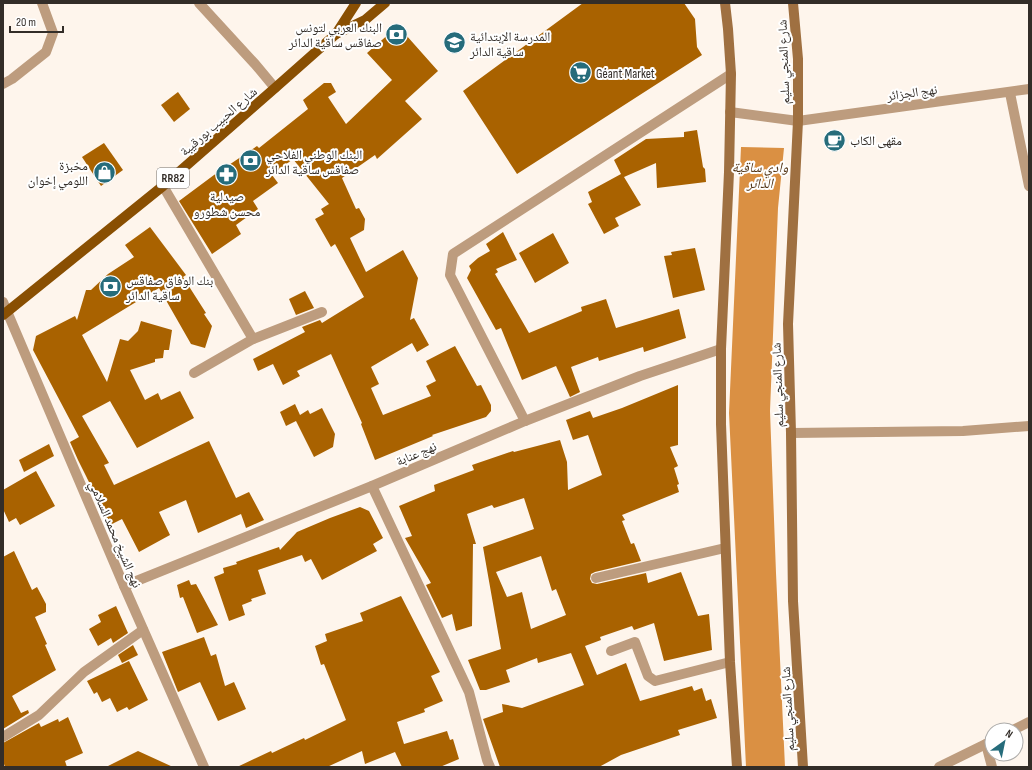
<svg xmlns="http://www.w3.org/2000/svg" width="1032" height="770" font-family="'Sofia Sans Condensed','Noto Naskh Arabic',sans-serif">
<rect width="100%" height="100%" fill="#fef5ec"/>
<polygon fill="#da9043" points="741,147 784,148 778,208 770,411 776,573 785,767 746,767 729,413"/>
<g fill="#a96200" fill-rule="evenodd">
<polygon points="583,3 684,3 695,19 697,47 702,55 517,174 463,91"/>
<polygon points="398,26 438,71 405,101 422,119 377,159 375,155 342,178 356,209 359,208 365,219 364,230 350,238 366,272 403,250 418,278 410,320 414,318 429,345 417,352 412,343 371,367 379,384 371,388 383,415 431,396 426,386 436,381 426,361 455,346 477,386 481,385 491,405 491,411 486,417 432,435 433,436 375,460 361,424 362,423 331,354 297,371 300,376 283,385 273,364 258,371 253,359 305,332 302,327 320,320 322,323 364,297 335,244 331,247 315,219 324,214 321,209 329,204 293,159 272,175 278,183 253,201 258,209 236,225 241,234 212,254 179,201 214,175 257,146 259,148 308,109 303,100 324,83 331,83 336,92 328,97 346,124 392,80 367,53"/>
<polygon points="178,92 190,109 174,122 161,105"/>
<polygon points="697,130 703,167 705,169 706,182 657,188 656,163 624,177 641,205 615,218 619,226 604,234 588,204 592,202 588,192 621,174 614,160 646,139 684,137 684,132"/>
<polygon points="104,143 123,170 101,186 82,157"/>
<polygon points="150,227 186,275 183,277 206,313 204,314 212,326 205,348 191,344 159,288 82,335 107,382 120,339 128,341 138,331 141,321 172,330 169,350 164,350 163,358 155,359 155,362 130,370 145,400 158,393 161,400 180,391 194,418 137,448 110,401 82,416 109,463 104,465 114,485 209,441 236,498 249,492 264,520 246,528 241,514 198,533 186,500 159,512 170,535 139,552 122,519 110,525 86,476 78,460 70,442 79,437 33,350 36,336 75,316 77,320 86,290 91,290 108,274 134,257 125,245"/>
<polygon points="503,232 517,260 496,269 498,272 495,274 529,333 582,311 581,307 606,299 616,328 679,309 686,338 644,352 643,347 599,361 598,357 571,367 580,392 570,397 556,366 522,380 501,328 496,330 467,278 471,270 469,266 478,258 490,251 486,244"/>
<polygon points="553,233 569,263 535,283 519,253"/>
<polygon points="695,248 705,290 673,298 664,256 672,255 671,252"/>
<polygon points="305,291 314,308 296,315 289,299"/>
<path d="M 678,385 L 678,445 L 670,447 L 678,466 L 674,468 L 679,484 L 677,485 L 679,492 L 622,515 L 625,520 L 622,521 L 631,544 L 634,543 L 641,561 L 595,572 L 591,574 L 590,579 L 592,583 L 597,584 L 646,573 L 648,583 L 681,572 L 698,616 L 709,614 L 712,650 L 664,661 L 654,623 L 634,630 L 632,626 L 600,637 L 601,640 L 585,646 L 597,675 L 626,663 L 640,701 L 692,686 L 694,691 L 702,688 L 706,701 L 711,699 L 717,718 L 678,730 L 680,735 L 621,755 L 599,767 L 500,767 L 483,719 L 503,712 L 502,704 L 522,708 L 584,685 L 571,653 L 538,663 L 537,658 L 506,670 L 510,682 L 486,690 L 480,690 L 468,660 L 501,649 L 483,547 L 534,529 L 524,498 L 494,508 L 492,505 L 467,514 L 476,544 L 473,544 L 472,626 L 456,631 L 452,614 L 442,618 L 426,585 L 431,583 L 405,538 L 412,536 L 399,506 L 435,491 L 434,485 L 474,470 L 472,465 L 513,451 L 514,452 L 560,440 L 567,462 L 568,490 L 602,475 L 588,435 L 573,440 L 566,420 L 590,411 L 593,418 L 622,408 ZM 541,556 L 552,591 L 556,589 L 566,615 L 531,629 L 522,592 L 507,597 L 496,572 Z"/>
<polygon points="295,404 300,415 308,410 310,414 322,408 335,434 333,447 314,457 296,421 286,426 280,412"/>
<polygon points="49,444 54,456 24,472 19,460"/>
<polygon points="36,471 55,506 20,525 16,518 9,522 3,509 3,490"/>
<polygon points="360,507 369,511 383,538 373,544 377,551 322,580 311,559 305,562 302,555 258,570 266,594 251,599 252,601 242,605 245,615 229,621 214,577 224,573 223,568 237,564 236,562 279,547 280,550 297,532 330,518"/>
<polygon points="14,551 32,590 37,587 46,604 46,612 35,617 47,644 45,645 56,670 12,696 21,713 28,710 29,713 3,729 3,557"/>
<polygon points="189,580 191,585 196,584 218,625 197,633 183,597 180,598 177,585"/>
<polygon points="401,596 440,672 431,676 443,701 424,709 425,712 397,722 404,744 447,731 450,740 453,739 459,759 440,767 402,767 395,752 365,764 362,751 327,767 237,767 271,751 272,753 304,738 305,740 346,720 324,664 321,665 315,646 327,641 325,634 363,621 360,613"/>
<polygon points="116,606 128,633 113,643 111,638 98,646 89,629 101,622 98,615"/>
<polygon points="204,637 211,656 216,654 225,686 234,682 246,709 218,721 200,682 178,692 162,652"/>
<polygon points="133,645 138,655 122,663 118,655"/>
<polygon points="129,661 148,700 129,710 127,707 117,712 110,698 102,702 97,692 94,694 87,681"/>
<polygon points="68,717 83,753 65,761 67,767 5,767 3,761 3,743 39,723 41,727 58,719 59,722"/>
<polygon points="138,751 173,767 106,767"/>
</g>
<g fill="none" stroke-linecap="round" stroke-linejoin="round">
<g stroke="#bd9c7e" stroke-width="10">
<polyline points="199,3 255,64 275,88"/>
<polyline points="3,84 12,79 46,52 53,33 42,3"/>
<polyline points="1010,93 1029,186"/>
<polyline points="730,112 798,121 1029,89"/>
<polyline points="163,186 253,339"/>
<polyline points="3,302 124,586 204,767"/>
<polyline points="194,373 253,339 322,312"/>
<polyline points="525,421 450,275 453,254 731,74"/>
<polyline points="791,433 963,431 1029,426"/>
<polyline points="372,486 469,692 487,760 490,767"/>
<polyline points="596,578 725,548"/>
<polyline points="124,586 372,486 525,421 640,376 721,349"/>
<polyline points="611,651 635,642 648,676 655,681 730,662"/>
<polyline points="1013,730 1029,722"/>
<polyline points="3,737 39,715 84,672 143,630"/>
<polyline points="986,744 992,767"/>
<polyline points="939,767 992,741"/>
</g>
<g stroke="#9f7041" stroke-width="10">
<polyline points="725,3 728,29 731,74 729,172 721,349 721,424 730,662 737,767"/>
<polyline points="793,3 798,59 798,121 788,324 791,433 793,601 803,767"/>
</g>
<g stroke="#894f02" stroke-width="10">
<polyline points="336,34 365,20 385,3"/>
<polyline points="3,315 163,186 275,88 336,34 356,3"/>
</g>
</g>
<defs>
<symbol id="bank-disc" viewBox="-11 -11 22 22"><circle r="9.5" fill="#266c7b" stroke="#fff"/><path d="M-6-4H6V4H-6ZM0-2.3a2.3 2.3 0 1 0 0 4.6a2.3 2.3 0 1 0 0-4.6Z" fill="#fff"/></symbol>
<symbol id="school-disc" viewBox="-11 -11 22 22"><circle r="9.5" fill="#266c7b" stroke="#fff"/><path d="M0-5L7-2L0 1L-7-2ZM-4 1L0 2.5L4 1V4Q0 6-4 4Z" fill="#fff"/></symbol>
<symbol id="supermarket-disc" viewBox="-11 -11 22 22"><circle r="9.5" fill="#266c7b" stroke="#fff"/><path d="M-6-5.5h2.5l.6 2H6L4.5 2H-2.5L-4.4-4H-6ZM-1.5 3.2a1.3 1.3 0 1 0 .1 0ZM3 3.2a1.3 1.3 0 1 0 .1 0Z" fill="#fff"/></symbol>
<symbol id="cafe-disc" viewBox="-11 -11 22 22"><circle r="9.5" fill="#266c7b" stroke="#fff"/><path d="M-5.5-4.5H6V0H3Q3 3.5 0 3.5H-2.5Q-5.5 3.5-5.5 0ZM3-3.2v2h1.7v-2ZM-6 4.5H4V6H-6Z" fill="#fff"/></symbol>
<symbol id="shop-disc" viewBox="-11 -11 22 22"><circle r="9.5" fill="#266c7b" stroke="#fff"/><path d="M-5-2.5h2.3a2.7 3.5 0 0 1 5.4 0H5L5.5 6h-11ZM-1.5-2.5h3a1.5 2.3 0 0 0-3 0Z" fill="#fff"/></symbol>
<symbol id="pharmacy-disc" viewBox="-11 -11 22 22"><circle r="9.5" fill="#266c7b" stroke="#fff"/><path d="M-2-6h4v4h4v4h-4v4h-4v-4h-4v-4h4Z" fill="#fff"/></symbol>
</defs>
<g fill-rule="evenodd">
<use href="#bank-disc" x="384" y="22" width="25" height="25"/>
<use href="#school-disc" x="442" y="30" width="25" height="25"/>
<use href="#supermarket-disc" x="568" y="60" width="25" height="25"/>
<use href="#cafe-disc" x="822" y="128" width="25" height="25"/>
<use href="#bank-disc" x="238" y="148" width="25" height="25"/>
<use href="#shop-disc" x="92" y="160" width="25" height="25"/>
<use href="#pharmacy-disc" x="214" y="162" width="25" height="25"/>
<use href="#bank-disc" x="98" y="274" width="25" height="25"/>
</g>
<g text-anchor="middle" stroke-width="4" stroke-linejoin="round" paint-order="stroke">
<rect fill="#fff" stroke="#706c68" stroke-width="1" x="157" y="168" width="32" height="20" rx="3"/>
<g font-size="12" font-weight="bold" fill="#332d28">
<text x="173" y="182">RR82</text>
</g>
<g font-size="13" fill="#332d28" stroke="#fff" text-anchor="start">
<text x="382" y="32" text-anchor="end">البنك العربي لتونس<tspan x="382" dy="15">صفاقس ساقية الدائر</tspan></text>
<text x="470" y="41">المدرسة الإبتدائية<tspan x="470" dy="15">ساقية الدائر</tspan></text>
<text x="596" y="78">Géant Market</text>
<text x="850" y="145">مقهى الكاب</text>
<text x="266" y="159">البنك الوطني الفلاحي<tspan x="266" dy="15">صفاقس ساقية الدائر</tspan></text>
<text x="88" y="170" text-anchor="end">مخبزة<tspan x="88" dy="15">اللومي إخوان</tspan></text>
<text x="227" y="201" text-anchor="middle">صيدلية<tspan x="227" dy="15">محسن شطورو</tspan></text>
<text x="126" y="285">بنك الوفاق صفاقس<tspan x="126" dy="15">ساقية الدائر</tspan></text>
</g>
<g font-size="13" fill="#332d28" stroke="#fff">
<text transform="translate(783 62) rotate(-92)" y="5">شارع المنجي سليم</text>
<text transform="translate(912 92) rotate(-8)" y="5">نهج الجزائر</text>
<text transform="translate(218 121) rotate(-41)" y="5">شارع الحبيب بورقيبة</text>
<text transform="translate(777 385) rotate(-92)" y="5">شارع المنجي سليم</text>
<text transform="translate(416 453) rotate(-23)" y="5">نهج عنابة</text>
<text transform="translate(116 534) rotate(67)" y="5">نهج الشيخ محمد السلامي</text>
<text transform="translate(787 709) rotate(-93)" y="5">شارع المنجي سليم</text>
</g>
<g font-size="14" font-style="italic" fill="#523313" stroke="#fff">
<text x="760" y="172">وادي ساقية<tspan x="760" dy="16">الدائر</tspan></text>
</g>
</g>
<rect width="1032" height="770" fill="none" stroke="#332d28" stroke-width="8"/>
<g transform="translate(1004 742) rotate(33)"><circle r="19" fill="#ffffff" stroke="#adaba9"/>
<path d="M0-3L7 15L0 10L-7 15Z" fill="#266c7b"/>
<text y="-6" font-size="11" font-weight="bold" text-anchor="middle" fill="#332d28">N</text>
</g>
<path d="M10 26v6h53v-6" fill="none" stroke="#332d28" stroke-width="2"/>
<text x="16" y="26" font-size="12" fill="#332d28" stroke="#ffffff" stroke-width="3" paint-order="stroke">20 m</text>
</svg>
